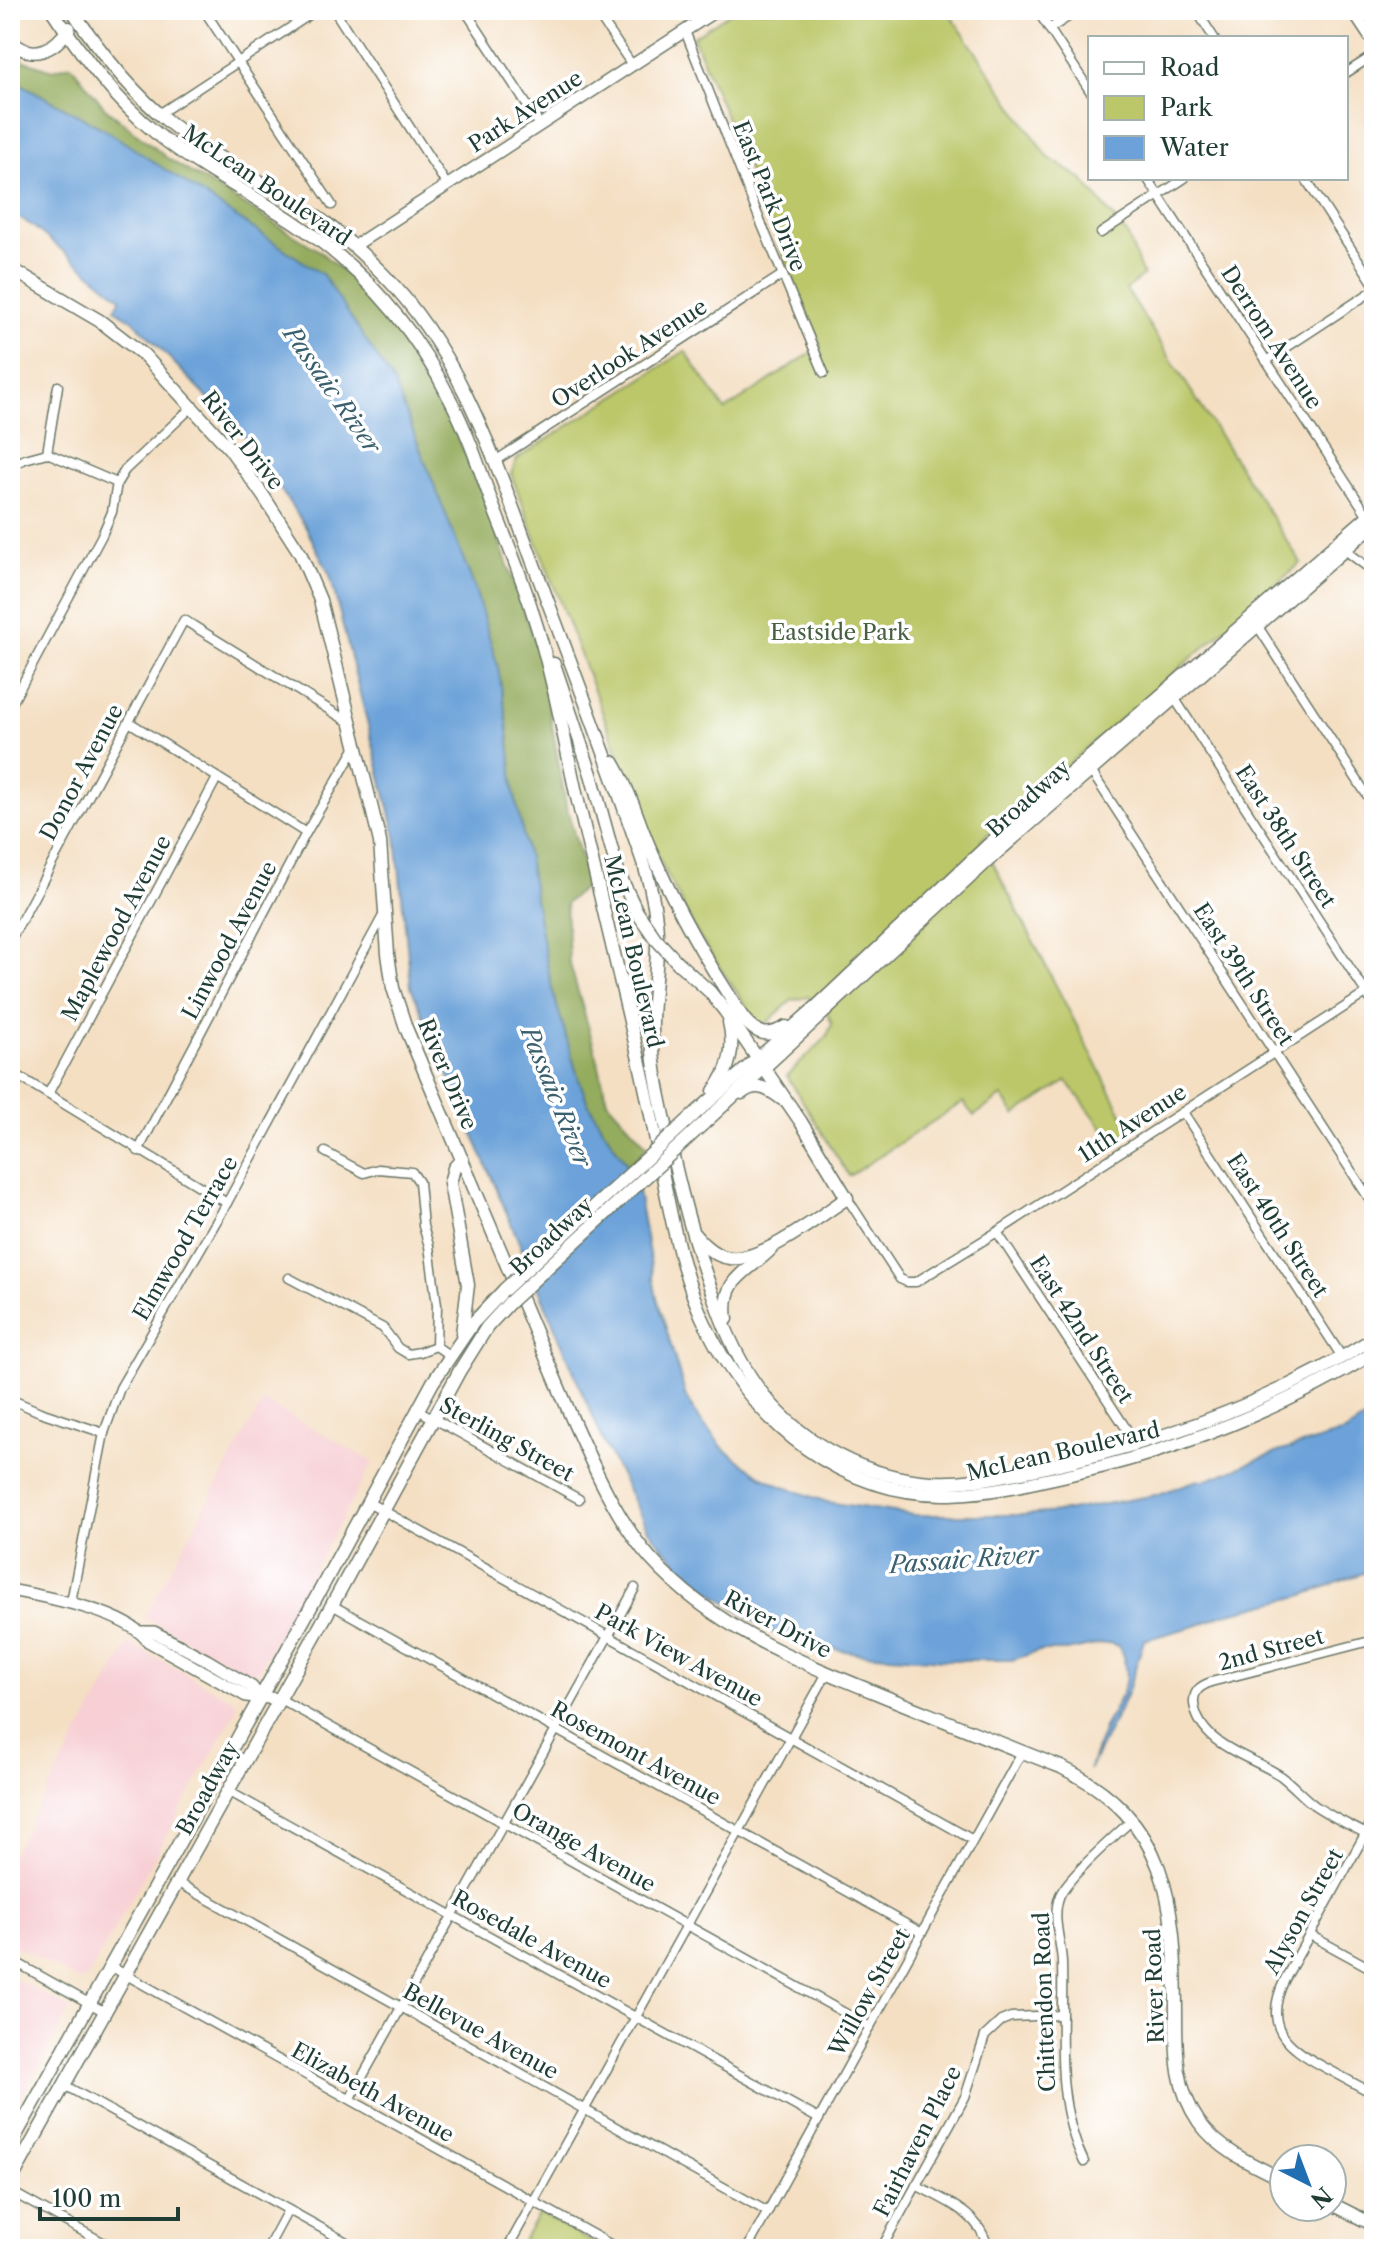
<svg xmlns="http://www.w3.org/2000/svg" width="1384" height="2259" font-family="'Libre Caslon Text',serif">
<rect width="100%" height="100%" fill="#fff"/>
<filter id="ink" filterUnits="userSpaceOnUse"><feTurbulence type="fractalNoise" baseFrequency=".0125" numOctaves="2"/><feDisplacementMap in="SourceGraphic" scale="16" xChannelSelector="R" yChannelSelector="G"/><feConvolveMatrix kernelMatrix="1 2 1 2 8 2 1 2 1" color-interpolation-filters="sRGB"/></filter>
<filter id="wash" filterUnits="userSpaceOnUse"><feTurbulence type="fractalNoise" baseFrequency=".006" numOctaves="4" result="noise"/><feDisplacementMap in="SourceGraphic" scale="32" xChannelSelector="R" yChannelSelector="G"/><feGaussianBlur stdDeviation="1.8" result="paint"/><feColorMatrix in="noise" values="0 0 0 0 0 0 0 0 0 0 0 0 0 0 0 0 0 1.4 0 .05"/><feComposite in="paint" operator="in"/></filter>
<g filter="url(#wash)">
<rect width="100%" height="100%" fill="#f4dfc3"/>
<g fill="#f7cfd4">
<polygon points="263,1401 373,1462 259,1670 253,1674 144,1618"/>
<polygon points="129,1643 233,1700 236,1704 236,1711 87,1978 79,1981 10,1943 10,1858"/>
<polygon points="10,1976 70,2009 10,2117"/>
</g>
<g fill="#bbc769" stroke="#6d824e" stroke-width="2">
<polygon points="735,10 947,10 1048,157 1083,180 1127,234 1143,276 1126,289 1301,563 981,840 1131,1131 1114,1143 1067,1081 1015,1115 1002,1096 974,1116 963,1102 849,1176 787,1076 826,1038 832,1024 826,1010 809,997 792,1000 761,1028 698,935 657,855 511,474 517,459 685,351 725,410 821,346 693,37"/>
<polygon points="539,2213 604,2249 518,2249"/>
</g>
<polygon fill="#94ac5d" stroke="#5a7448" stroke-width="2" points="10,49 17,58 52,70 71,65 105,108 167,158 318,250 349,277 376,305 418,359 448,415 482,493 539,653 566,805 588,884 566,903 569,961 597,1057 607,1101 648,1147 628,1166 601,1126 587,1101 577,1074 552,989 542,939 528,858 514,791 507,722 498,667 474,586 394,383 109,132 10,78"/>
<polygon fill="#6ca2d9" stroke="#467086" stroke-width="2" points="10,78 109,132 323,275 394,383 474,586 498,667 507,722 514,791 528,858 542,939 552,989 577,1074 587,1101 601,1126 628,1166 637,1186 656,1294 686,1397 697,1416 723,1448 759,1475 779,1485 827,1502 914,1515 1023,1515 1059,1512 1156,1495 1195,1481 1210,1479 1278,1452 1345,1432 1374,1413 1374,1569 1301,1596 1221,1615 1202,1624 1144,1640 1127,1694 1089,1770 1104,1728 1123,1692 1126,1677 1124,1656 1118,1646 1110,1643 1100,1644 1067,1651 1039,1651 1012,1660 945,1660 862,1654 795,1642 769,1631 710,1591 686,1571 664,1549 646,1526 604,1443 411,987 396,836 330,575 305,526 246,438 134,321 115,309 121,298 30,224 10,213"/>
</g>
<g filter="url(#ink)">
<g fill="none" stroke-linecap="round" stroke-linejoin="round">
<defs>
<g id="street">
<polyline points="204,10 332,205"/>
<polyline points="334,10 447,185"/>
<polyline points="465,10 540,125"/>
<polyline points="595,10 632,65"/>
<polyline points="1037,10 1090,91"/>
<polyline points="1196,10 1214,38"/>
<polyline points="1049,29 1079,10"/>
<polyline points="685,31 759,218 824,373"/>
<polyline points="1346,73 1374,55"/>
<polyline points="159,114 317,10"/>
<polyline points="1147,178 1368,516"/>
<polyline points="1305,178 1374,284"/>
<polyline points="1101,233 1185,178"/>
<polyline points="1266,361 1374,290"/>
<polyline points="47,453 58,386"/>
<polyline points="495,461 782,275"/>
<polyline points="10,466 25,459 47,453 117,483"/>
<polyline points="1345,550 1374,572"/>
<polyline points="1255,622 1374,806"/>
<polyline points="1173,696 1374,1005"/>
<polyline points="10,707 102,535 112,512 117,483 125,470 192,407"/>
<polyline points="129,722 306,833"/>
<polyline points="1089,768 1374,1206"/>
<polyline points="10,941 184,620 349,722"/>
<polyline points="10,1071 227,1203"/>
<polyline points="48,1094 217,778"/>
<polyline points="1183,1112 1342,1357"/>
<polyline points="138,1151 306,833 356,747"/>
<polyline points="325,1152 364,1173 378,1169 412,1172 419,1182 423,1226 429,1246 437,1305 436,1346 449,1355"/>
<polyline points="847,1198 900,1279 907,1282 916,1282 997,1232 1374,988"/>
<polyline points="997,1232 1137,1445"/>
<polyline points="289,1278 383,1328 398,1348 408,1354 420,1352 436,1346"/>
<polyline points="10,1399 40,1412 104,1433"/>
<polyline points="418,1410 579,1499"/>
<polyline points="368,1502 973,1840"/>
<polyline points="71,1602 104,1433 120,1388 227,1203 385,912"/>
<polyline points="332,1605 922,1933"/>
<path d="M 1374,1640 L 1211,1682 C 1200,1686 1193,1691 1194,1704 C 1200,1746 1251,1756 1281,1776 C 1293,1785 1302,1796 1314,1805 C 1333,1818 1354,1827 1374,1838"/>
<polyline points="280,1699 870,2027"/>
<polyline points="228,1791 819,2119"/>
<path d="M 1374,1818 L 1285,1979 C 1262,2026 1285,2046 1324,2067 C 1341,2076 1357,2085 1374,2094"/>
<polyline points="177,1882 768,2212"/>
<polyline points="1310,1935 1374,1970"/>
<polyline points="10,1959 105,2012"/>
<polyline points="110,1966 619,2249"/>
<polyline points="64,2085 359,2249"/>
<polyline points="350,2099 635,1588"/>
<path d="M 1084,2162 C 1053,2098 1064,2031 1062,1962 C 1061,1940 1051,1917 1060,1895 C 1070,1875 1114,1837 1132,1820"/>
<path d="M 916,2185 C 945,2201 981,2213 988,2249"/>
<polyline points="10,2191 115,2249"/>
<polyline points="267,2249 288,2210"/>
<polyline points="507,2249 827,1673"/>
<polyline points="747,2249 1022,1752"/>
<polyline points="881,2249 965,2097 985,2036 1001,2021 1011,2017 1062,2015"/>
</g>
<g id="secondary">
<polyline points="1352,10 1374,43"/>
<polyline points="354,246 717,10"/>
<path d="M 10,1590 C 46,1597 126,1611 148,1641 L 246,1696 L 280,1699"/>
<polyline points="142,1632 154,1632 207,1660 252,1687 260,1698"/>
</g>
<g id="primary">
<path d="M 52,10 C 82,55 113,98 156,133 C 198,167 246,191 291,220 C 359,265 414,326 450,399 C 468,433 480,470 493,506 C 507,542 522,577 533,614 C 552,672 563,733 576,793 C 596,879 617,965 637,1051 C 648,1096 656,1141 665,1187 C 675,1236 685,1284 708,1330 C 755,1424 842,1497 951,1494 C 993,1493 1036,1482 1076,1473 C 1182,1449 1281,1409 1374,1353"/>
<path d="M 72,10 C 100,52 131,92 171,124 C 215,159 267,183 314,215 C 339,232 361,252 383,274 C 465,357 498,471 539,578 C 575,674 612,771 645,868 C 653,894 658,919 657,946 C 657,975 651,1003 652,1031 C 652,1052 655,1072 659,1092 C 673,1160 688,1227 712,1292 C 723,1325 736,1357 756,1385 C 794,1438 855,1473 920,1481 C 961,1486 1001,1476 1041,1468 C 1159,1443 1271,1403 1374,1338"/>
<path d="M 10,40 C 31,62 55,50 69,28"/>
<path d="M 10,268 L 100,321 L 144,355 L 230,449 L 264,497 L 300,553 L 320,600 L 371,805 L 380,842 L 388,954 L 393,988 L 406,1028 L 573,1421 C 593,1466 618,1522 651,1559 C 715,1630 805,1664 891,1699 C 948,1722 1004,1745 1061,1767 C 1169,1820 1175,1901 1176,2010 C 1176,2050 1175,2088 1199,2122 C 1220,2151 1253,2165 1284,2180"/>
<polyline points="554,664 591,774 618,872 637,912"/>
<path d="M 613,762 C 629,788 637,818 649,846 C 671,898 697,945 727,992 C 736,1006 745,1028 763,1033 C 771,1035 778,1031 786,1027"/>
<path d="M 678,963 L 710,992 L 725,1011 L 801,1122 L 847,1198 C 820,1216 762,1262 730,1258 C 714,1256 703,1245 694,1234"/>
<path d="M 714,1091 C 730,1071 735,1046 729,1022"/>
<path d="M 742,1093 C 756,1081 769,1089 782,1099"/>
<polyline points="697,1112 815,1008 987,846 1374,511"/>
<polyline points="702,1125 994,855 1374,524"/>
<polyline points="462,1159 454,1168 450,1183 468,1285 462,1334"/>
<path d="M 727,1319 C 721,1278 746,1274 771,1249"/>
<polyline points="10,2146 317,1596 433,1382 473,1323 505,1289"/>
<polyline points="10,2182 332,1605 460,1370 487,1327 510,1302"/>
<polyline points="1332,2204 1374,2225"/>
</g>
</defs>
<use href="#street" stroke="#6a7666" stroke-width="11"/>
<use href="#secondary" stroke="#6a7666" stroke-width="14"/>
<use href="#primary" stroke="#6a7666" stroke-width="15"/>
<use href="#street" stroke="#fff" stroke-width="8"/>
<use href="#secondary" stroke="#fff" stroke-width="11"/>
<use href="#primary" stroke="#fff" stroke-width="12"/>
<defs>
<g id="primary-bridge">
<polyline points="637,912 655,938 678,963"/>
<polyline points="505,1289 697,1112"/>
<polyline points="510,1302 702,1125"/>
</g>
</defs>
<use href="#primary-bridge" stroke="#6a7666" stroke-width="15" stroke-linecap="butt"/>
<use href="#primary-bridge" stroke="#fff" stroke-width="12"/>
</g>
</g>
<g text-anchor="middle" stroke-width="7" stroke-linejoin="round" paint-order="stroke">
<g font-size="22" fill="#1f3d34" stroke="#fff">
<text transform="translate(525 111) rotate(-33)" y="8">Park Avenue</text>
<text transform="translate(267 185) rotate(34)" y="8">McLean Boulevard</text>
<text transform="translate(770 196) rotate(68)" y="8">East Park Drive</text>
<text transform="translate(1272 337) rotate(57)" y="8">Derrom Avenue</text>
<text transform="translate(629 353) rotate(-33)" y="8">Overlook Avenue</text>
<text transform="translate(243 440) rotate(52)" y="8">River Drive</text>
<text transform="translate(81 772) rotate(-62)" y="8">Donor Avenue</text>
<text transform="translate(1028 798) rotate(-42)" y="8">Broadway</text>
<text transform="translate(1286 836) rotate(57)" y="8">East 38th Street</text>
<text transform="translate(116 928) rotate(-62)" y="8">Maplewood Avenue</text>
<text transform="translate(229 940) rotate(-62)" y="8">Linwood Avenue</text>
<text transform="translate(634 951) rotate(77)" y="8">McLean Boulevard</text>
<text transform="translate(1244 974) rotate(57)" y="8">East 39th Street</text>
<text transform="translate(448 1074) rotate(67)" y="8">River Drive</text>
<text transform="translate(1132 1123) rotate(-33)" y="8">11th Avenue</text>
<text transform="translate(1278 1225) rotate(57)" y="8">East 40th Street</text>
<text transform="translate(551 1236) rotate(-43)" y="8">Broadway</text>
<text transform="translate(185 1238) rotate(-60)" y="8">Elmwood Terrace</text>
<text transform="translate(1082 1329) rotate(57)" y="8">East 42nd Street</text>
<text transform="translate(507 1439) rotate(29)" y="8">Sterling Street</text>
<text transform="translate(1063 1451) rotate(-13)" y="8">McLean Boulevard</text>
<text transform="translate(778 1624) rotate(28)" y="8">River Drive</text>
<text transform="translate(1271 1649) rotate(-15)" y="8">2nd Street</text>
<text transform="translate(679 1655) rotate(29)" y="8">Park View Avenue</text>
<text transform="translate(636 1753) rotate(29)" y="8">Rosemont Avenue</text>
<text transform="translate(207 1788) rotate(-61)" y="8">Broadway</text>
<text transform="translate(584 1847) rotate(29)" y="8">Orange Avenue</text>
<text transform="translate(1303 1911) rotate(-61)" y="8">Alyson Street</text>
<text transform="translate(532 1939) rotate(29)" y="8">Rosedale Avenue</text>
<text transform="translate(1154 1986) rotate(-92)" y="8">River Road</text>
<text transform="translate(869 1992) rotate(-61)" y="8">Willow Street</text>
<text transform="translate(1044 2002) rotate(-92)" y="8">Chittendon Road</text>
<text transform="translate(481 2031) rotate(29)" y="8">Bellevue Avenue</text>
<text transform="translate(373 2092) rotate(29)" y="8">Elizabeth Avenue</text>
<text transform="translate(917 2141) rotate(-63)" y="8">Fairhaven Place</text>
</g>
<g font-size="22" fill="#466041" stroke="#fff">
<text x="840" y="640">Eastside Park</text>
</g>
<g font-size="24" font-style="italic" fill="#3a606e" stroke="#fff">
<text transform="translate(332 390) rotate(55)" y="8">Passaic River</text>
<text transform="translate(556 1097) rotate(68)" y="8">Passaic River</text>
<text transform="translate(964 1560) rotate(-4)" y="8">Passaic River</text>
</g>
</g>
<rect width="1384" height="2259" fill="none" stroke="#fff" stroke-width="40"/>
<rect x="1088" y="36" width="260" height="144" fill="#ffffff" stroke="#a5b1ae" stroke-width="2"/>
<rect x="1104" y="62" width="40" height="12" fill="#ffffff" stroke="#a5b1ae" stroke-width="2"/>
<text x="1160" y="76" font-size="24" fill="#1f3d34">Road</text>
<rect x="1104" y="96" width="40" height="24" fill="#bbc769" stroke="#a5b1ae" stroke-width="2"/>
<text x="1160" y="116" font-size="24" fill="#1f3d34">Park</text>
<rect x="1104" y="136" width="40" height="24" fill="#6ca2d9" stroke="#a5b1ae" stroke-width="2"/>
<text x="1160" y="156" font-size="24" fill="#1f3d34">Water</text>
<g transform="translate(1308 2183) rotate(138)"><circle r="38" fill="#ffffff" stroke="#a5b1ae" stroke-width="2"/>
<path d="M0-6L14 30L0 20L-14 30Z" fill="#1f6fb2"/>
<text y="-12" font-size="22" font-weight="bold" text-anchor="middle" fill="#1f3d34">N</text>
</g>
<path d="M40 2207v12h138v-12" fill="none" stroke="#1f3d34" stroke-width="4"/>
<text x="52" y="2207" font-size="24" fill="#1f3d34" stroke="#ffffff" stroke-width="6" paint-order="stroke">100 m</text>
</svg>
